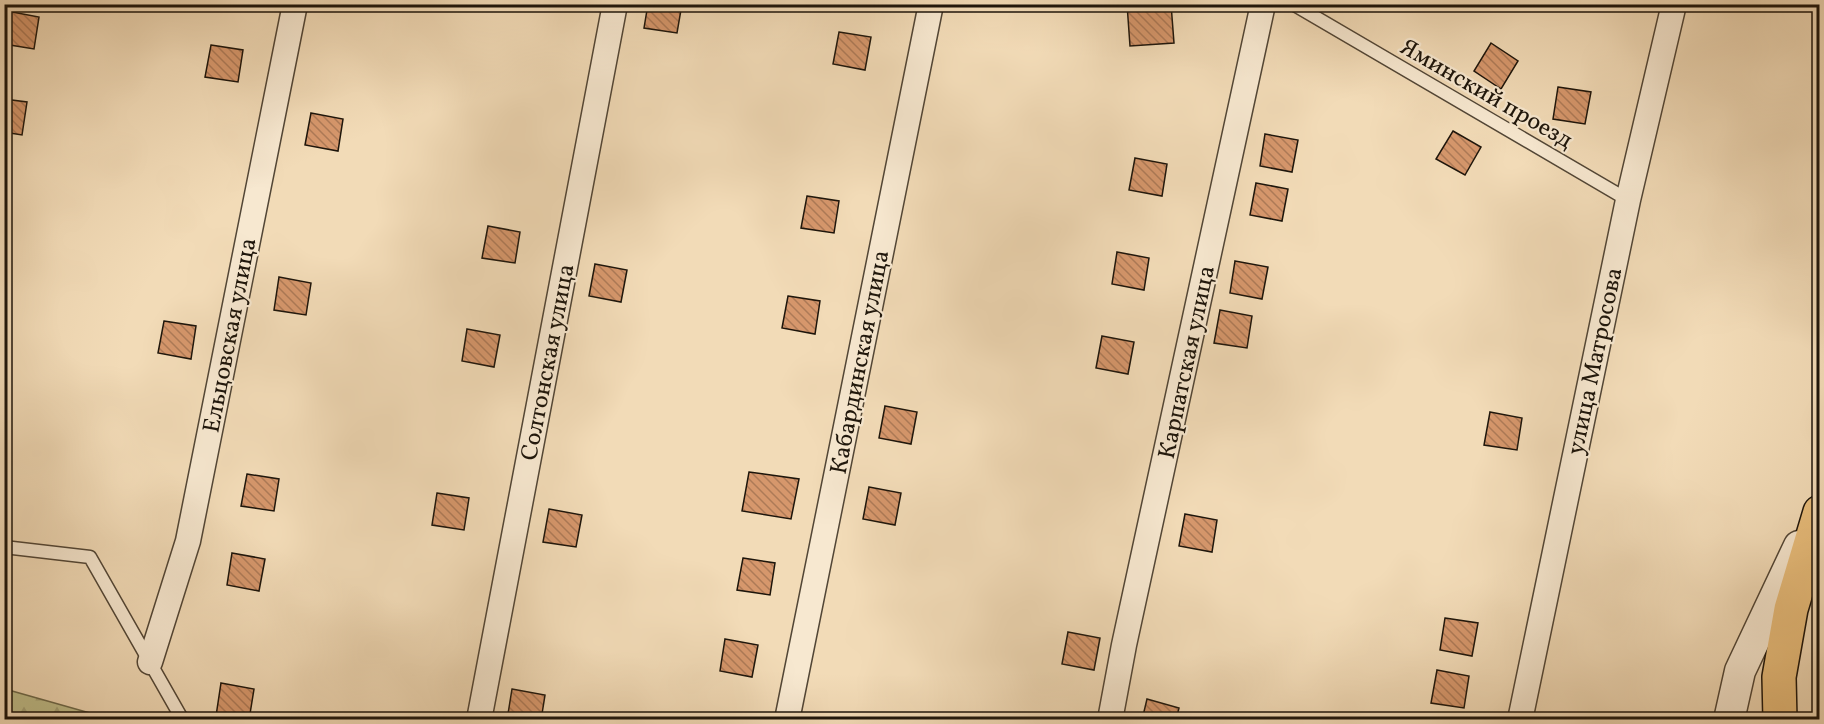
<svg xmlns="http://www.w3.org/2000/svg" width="1824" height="724" font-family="Vollkorn,serif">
<defs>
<pattern id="forest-firs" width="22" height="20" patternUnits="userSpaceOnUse" patternTransform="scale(1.5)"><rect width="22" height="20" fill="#bfbe8b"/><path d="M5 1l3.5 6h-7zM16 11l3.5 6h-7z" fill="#a4a277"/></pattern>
<pattern id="building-back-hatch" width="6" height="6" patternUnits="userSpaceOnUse" patternTransform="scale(1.5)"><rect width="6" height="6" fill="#d6976c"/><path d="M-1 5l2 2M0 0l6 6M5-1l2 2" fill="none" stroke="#ad7a57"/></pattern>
</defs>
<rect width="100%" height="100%" fill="#f2dbb7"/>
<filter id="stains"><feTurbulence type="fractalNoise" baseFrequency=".00333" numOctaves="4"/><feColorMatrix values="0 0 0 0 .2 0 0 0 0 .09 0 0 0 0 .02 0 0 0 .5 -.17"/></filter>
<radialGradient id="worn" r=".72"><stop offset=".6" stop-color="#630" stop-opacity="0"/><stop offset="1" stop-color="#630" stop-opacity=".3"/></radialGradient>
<polygon fill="url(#forest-firs)" stroke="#6e6a4b" stroke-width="1.5" points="5,689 111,719 5,719"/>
<g fill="url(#building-back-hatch)" stroke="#1d150b" stroke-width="1.5">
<polygon points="648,4 682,4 677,33 644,28"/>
<polygon points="1127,4 1171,4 1174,43 1130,46"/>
<polygon points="7,11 39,17 34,49 4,44"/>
<polygon points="839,32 871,37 865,70 833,64"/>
<polygon points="1491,43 1518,61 1501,89 1474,71"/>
<polygon points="211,45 243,50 238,82 205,77"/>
<polygon points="1558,87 1591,92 1585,124 1553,119"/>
<polygon points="4,99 27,102 22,135 4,132"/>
<polygon points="311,113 343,119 338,151 305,145"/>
<polygon points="1453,131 1481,147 1465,175 1436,159"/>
<polygon points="1265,134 1298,140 1292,172 1260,166"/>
<polygon points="1135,158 1167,164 1162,196 1129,190"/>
<polygon points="1256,183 1288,189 1282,221 1250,215"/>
<polygon points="807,196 839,201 834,233 801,228"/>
<polygon points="488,226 520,232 515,263 482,258"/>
<polygon points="1117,252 1149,258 1144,290 1112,284"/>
<polygon points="1235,261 1268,267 1262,299 1230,293"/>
<polygon points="595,264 627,270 621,302 589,296"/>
<polygon points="279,277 311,283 306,315 274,310"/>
<polygon points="788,296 820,301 815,334 782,328"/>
<polygon points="1220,310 1252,316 1247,348 1214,343"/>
<polygon points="164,321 196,326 191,359 158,353"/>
<polygon points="467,329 500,335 494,367 462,361"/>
<polygon points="1102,336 1134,342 1128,374 1096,368"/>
<polygon points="885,406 917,412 911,444 879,438"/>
<polygon points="1490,412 1522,418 1517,450 1484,445"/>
<polygon points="749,472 799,479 791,519 742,511"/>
<polygon points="247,474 279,479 274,511 241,506"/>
<polygon points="869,487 901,493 895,525 863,519"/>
<polygon points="437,493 469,498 464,530 432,525"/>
<polygon points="549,509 582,515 576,547 543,542"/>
<polygon points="1185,514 1217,520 1212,552 1179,546"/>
<polygon points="232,553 265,559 259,591 227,585"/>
<polygon points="743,558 775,563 770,595 737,590"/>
<polygon points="1445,618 1478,623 1472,656 1440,650"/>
<polygon points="1068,632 1100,638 1094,670 1062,664"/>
<polygon points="725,639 758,645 752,677 720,671"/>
<polygon points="1437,670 1469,676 1464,708 1431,703"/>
<polygon points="221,683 254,689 249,720 216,716"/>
<polygon points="512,689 545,695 541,720 507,720"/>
<polygon points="1147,699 1179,708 1176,720 1142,720"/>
</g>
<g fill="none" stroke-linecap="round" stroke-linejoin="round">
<defs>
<g id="service">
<polyline points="1293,4 1628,200"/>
<polyline points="4,547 90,557 181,717 186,720"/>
</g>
<g id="minor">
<polyline points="150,662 188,541 295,4"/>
<polyline points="479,720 615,4"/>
<polyline points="787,720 931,4"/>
<polyline points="1110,720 1124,645 1263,4"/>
<polyline points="1520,720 1628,200 1674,4"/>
</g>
<polyline id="tertiary" points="1729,720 1740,671 1799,546"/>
<polyline id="primary" points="1780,720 1779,677 1791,609 1820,512"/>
</defs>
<use href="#service" stroke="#524636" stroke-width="15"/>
<use href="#minor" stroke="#524636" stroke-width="27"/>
<use href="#tertiary" stroke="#524636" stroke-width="33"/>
<use href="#primary" stroke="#1d150b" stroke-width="36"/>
<use href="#service" stroke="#f7e8d0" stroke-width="12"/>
<use href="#minor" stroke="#f7e8d0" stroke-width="24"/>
<use href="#tertiary" stroke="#f7e8d0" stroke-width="30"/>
<use href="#primary" stroke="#e9be7c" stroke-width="33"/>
</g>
<g text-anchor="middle" stroke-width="4.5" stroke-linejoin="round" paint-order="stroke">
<g font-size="24" fill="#1d150b" stroke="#f7e8d0">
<text transform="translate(1487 93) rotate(30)" y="8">Яминский проезд</text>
<text transform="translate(229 335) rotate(-79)" y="8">Ельцовская улица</text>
<text transform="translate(1594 361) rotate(-78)" y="8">улица Матросова</text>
<text transform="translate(547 362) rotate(-79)" y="8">Солтонская улица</text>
<text transform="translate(859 362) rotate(-79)" y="8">Кабардинская улица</text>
<text transform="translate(1186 362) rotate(-78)" y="8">Карпатская улица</text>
</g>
</g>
<rect width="1824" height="724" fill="none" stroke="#f2dbb7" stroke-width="24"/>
<rect x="6" y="6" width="1812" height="712" fill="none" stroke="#1d150b" stroke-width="3"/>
<rect x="12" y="12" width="1800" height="700" fill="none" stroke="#1d150b" stroke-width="1.5"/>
<rect width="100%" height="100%" filter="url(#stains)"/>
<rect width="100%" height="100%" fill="url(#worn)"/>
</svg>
